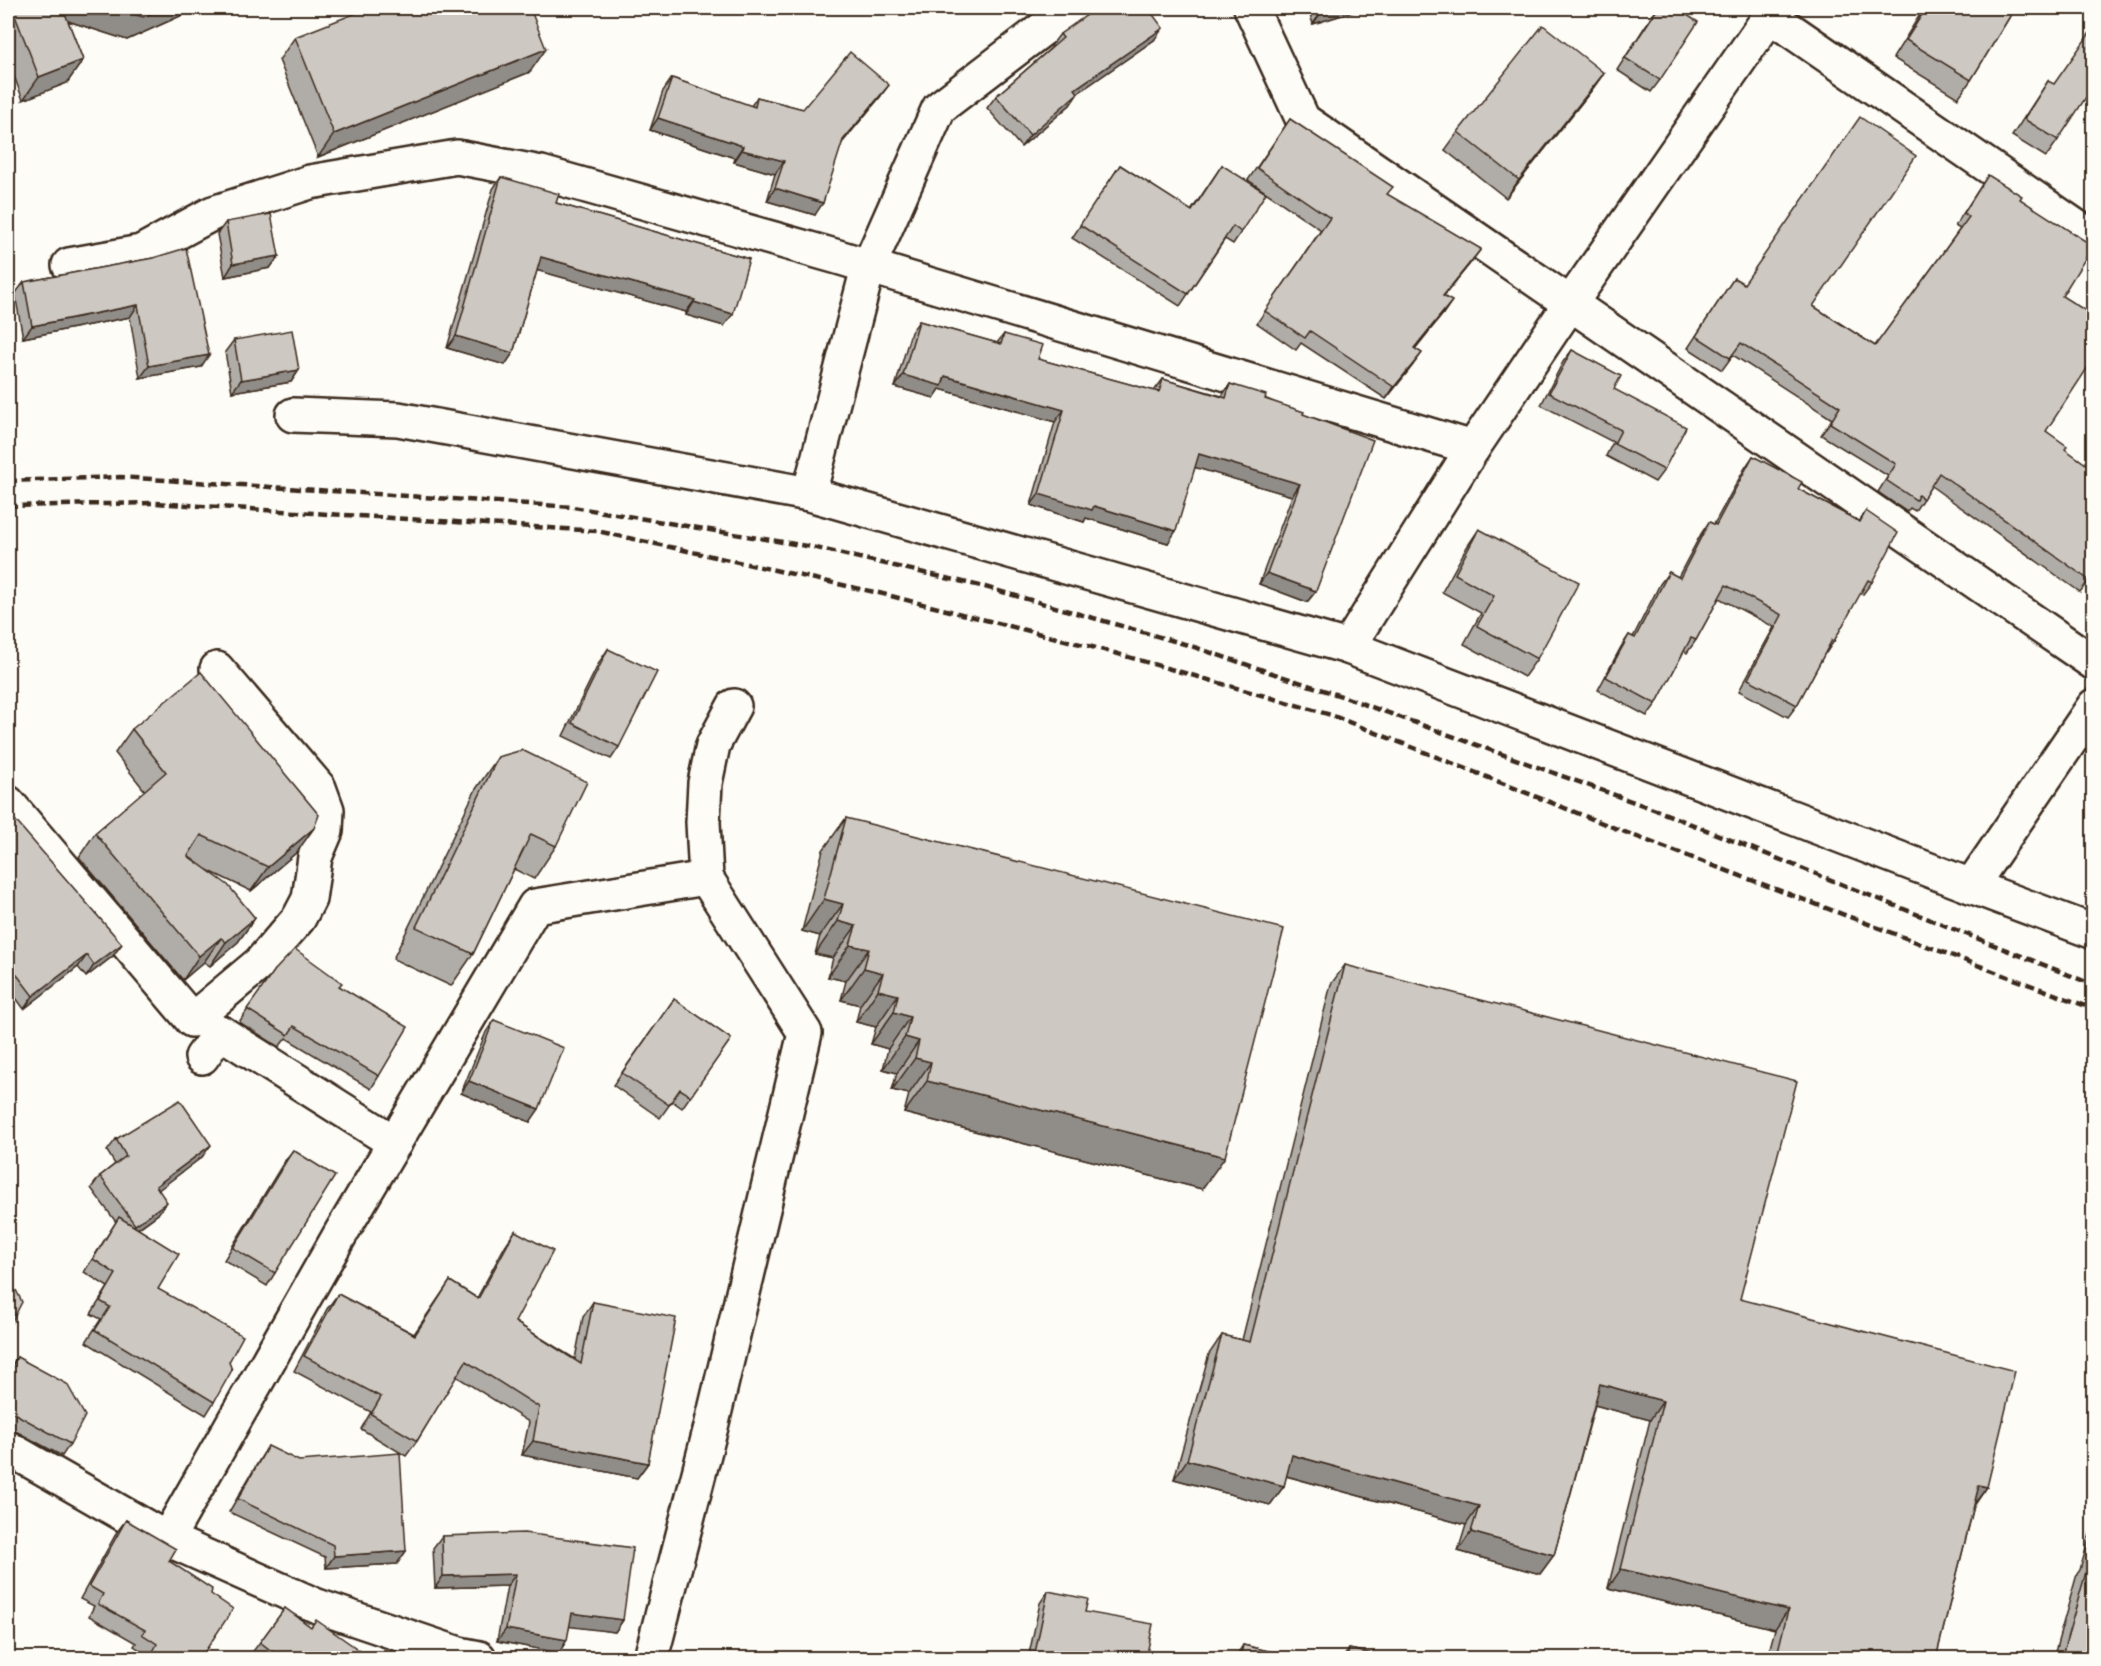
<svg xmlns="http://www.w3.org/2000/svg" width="2101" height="1666" font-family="Dekko,sans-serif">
<rect width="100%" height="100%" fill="#fdfcf7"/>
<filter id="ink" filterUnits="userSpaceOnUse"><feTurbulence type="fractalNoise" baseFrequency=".0167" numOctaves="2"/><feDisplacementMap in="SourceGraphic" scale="12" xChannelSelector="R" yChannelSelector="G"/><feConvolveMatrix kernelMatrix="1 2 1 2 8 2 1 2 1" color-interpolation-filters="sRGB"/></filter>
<g filter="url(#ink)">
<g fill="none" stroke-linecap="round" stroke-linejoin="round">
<defs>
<g id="minor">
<polyline points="1070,8 939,108 868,268 809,494 1348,647 1971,886 2094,706"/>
<polyline points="1251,8 1303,120 2094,663"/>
<polyline points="1767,8 1770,16 2094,239"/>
<polyline points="69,265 141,252 213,213 310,182 457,157 541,173 838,257 1473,448"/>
<polyline points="293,415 398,419 809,494"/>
<polyline points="1348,647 1473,448 1570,304 1770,16 1779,8"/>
<polyline points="8,803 192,1020 260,963 299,918 309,899 315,857 326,831 327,810 319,788 217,669"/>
<polyline points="1971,886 2094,932"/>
<polyline points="202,1057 220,1032 395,1143"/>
<polyline points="8,1448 167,1539 317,1606 459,1654 479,1658"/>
<polyline points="167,1539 341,1233 535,906 706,878"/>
<polyline points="651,1658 711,1427 805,1033 706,878 703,822 705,783 713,745 734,706"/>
</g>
</defs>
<use href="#minor" stroke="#3b2a1e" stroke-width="38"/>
<use href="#minor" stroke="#fdfcf7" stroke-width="33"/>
<g stroke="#3b2a1e" stroke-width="4.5" stroke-dasharray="9 4.5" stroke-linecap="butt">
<polyline points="8,481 120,477 573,507 812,547 985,587 1188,645 1347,698 1656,810 2094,985"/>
<polyline points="8,506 155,503 597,531 879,593 1104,650 1331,715 1640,838 2094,1009"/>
</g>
</g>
<g fill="#b0aca7" stroke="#3b2a1e" stroke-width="1.5">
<polygon points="8,8 198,8 127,40 68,21 83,60 67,83 23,100 8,60"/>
<polygon points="1308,8 1365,8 1313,24"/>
<polygon points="1657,8 1660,80 1651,92 1617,70"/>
<polygon points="1924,8 2015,8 1971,80 1958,98 1893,58"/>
<polygon points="1060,34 1154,40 1078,93 1070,105 1021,147 987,108 996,96 1052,47 1051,46"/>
<polygon points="295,37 530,72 318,157 279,60"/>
<polygon points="1604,73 1591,91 1506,198 1445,150 1458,132"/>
<polygon points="672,78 751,106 757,97 803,109 880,97 842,143 815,215 767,201 775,174 734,162 735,158 650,130 663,91"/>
<polygon points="2048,81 2058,140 2046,157 2012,136"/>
<polygon points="1290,119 1472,261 1443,297 1443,314 1415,349 1413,365 1386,399 1301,343 1296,350 1257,323 1321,230 1248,180"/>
<polygon points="1120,165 1191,211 1222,165 1241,232 1233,244 1225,239 1180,306 1072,238"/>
<polygon points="1988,175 2020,199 2062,296 2046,431 2065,449 2094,574 2080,592 1931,486 1915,511 1910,508 1907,512 1878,492 1888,476 1821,435 1832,419 1733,355 1722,370 1688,348 1734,278 1744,284 1813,306 1875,346 1960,229 1955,226"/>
<polygon points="501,177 556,203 749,259 724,326 686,315 686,312 537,270 513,353 505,365 447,348 493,189"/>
<polygon points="226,222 279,256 270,268 225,277 217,234"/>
<polygon points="153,258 201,367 140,378 130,317 23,338 15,294 24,282"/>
<polygon points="919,321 997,343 1004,334 1038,359 1154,391 1163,379 1222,396 1230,384 1303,414 1316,591 1307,602 1259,584 1292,496 1195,467 1168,543 1086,518 1084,522 1031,505 1055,422 940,389 934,398 895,387 911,332"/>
<polygon points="234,340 299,370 291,382 232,392 225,352"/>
<polygon points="1572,350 1614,389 1664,470 1655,482 1606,456 1613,442 1541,405 1563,362"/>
<polygon points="1753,456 1798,489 1859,521 1866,511 1872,582 1863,594 1860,593 1834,641 1826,653 1825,653 1797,705 1788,717 1739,691 1774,627 1719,598 1696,640 1687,653 1684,651 1656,704 1647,716 1598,690 1621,647 1629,635 1633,637 1660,584 1669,572 1678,577 1701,534 1709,522 1714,524 1745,468"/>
<polygon points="1479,529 1537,659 1524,677 1464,644 1481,613 1442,592 1467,547"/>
<polygon points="608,649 619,747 611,759 563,736 600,661"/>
<polygon points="132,729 297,852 251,891 205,869 255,918 238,942 210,966 204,962 183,980 79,857 95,833 145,791 115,753"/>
<polygon points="498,757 556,846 534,879 514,869 473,954 451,986 393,959 476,789"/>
<polygon points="8,812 113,956 86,977 78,967 24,1009 8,987"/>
<polygon points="846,818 1202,1189 904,1113 909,1094 892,1090 897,1073 883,1069 888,1049 871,1044 876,1027 856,1022 860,1005 841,1000 846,981 828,977 833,958 815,954 820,936 802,931 823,850"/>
<polygon points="1345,965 1740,1299 1987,1487 1974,1506 1937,1654 1954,1659 1767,1659 1775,1629 1608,1588 1650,1420 1595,1405 1554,1555 1540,1574 1458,1551 1466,1525 1286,1476 1284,1486 1270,1505 1174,1479 1209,1354 1222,1335 1242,1340 1331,984"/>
<polygon points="275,970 339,986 379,1076 371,1089 286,1038 279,1047 239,1022"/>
<polygon points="674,999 731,1039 682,1108 672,1101 660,1118 613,1085"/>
<polygon points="494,1020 530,1122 461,1093 486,1032"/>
<polygon points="116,1139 202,1157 159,1189 158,1214 138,1229 158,1289 229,1362 214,1402 206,1415 86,1342 101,1319 91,1314 108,1287 84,1272 116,1222 91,1188 100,1176 115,1164 107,1151"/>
<polygon points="293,1150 275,1273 267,1286 224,1260 284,1162"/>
<polygon points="515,1231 515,1322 575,1359 583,1317 593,1302 648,1463 637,1478 522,1455 529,1422 456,1376 417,1441 406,1456 361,1429 371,1412 294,1371 327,1309 338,1294 414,1334 450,1281 477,1298 505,1246"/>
<polygon points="17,1357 70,1444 62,1456 8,1427 8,1371"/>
<polygon points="268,1446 406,1551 397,1564 326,1568 325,1557 229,1512 260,1459"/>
<polygon points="126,1520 169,1561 211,1594 200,1659 147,1659 149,1656 134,1646 136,1643 89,1616 94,1606 80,1599 117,1532"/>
<polygon points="2094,1520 2094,1659 2053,1659 2077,1574 2080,1570"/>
<polygon points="442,1536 623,1620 615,1632 570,1626 559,1653 497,1641 507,1586 435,1588 433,1548"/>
<polygon points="1048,1591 1085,1612 1146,1659 1028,1659 1040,1603"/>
<polygon points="285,1608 311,1627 372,1659 258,1659 251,1654"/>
<polygon points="1243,1645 1303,1659 1234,1659"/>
<polygon points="1349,1649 1396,1659 1342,1659"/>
</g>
<g fill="#908c88" stroke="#3b2a1e" stroke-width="1.5">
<polygon points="43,8 198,8 127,40 40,12"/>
<polygon points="1334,8 1365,8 1313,24 1322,11"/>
<polygon points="1163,28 1154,40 1078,93 1070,105 1021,147 1030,135 1075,89"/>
<polygon points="546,49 530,72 318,157 334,134"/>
<polygon points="83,60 67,83 23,100 39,77"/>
<polygon points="1604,73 1591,91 1506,198 1519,180"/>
<polygon points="889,85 880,97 834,152 843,140"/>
<polygon points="658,118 743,146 735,158 650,130"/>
<polygon points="742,150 784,161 775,174 734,162"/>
<polygon points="775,188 823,203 815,215 767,201"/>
<polygon points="1481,249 1472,261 1434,308 1443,296"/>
<polygon points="279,256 270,268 225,277 233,264"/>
<polygon points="541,257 695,300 686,312 532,269"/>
<polygon points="1452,301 1443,314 1405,360 1414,348"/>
<polygon points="694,302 733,314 724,326 686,315"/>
<polygon points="138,305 130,317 23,338 32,326"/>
<polygon points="456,336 513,353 505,365 447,348"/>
<polygon points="1422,353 1413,365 1386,399 1394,387"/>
<polygon points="209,355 201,367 140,378 149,366"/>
<polygon points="299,370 291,382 232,392 241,380"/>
<polygon points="903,375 945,376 1064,410 1055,422 940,389 934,398 895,387"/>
<polygon points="1199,454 1300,484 1292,496 1190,466"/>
<polygon points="1039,494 1094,506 1176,531 1168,543 1086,518 1084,522 1031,505"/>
<polygon points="1267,573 1316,591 1307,602 1259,584"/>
<polygon points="314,828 297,852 251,891 268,867"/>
<polygon points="824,899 843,904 820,936 802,931"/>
<polygon points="255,918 238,942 210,966 226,942"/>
<polygon points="838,921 856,926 833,958 815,954"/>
<polygon points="221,938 204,962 183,980 199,956"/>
<polygon points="122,944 113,956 86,977 94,965"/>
<polygon points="850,945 869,949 846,981 828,977"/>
<polygon points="87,955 78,967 24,1009 33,996"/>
<polygon points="864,968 883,973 860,1005 841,1000"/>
<polygon points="878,990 898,995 876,1027 856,1022"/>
<polygon points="894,1012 910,1017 888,1049 871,1044"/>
<polygon points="905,1037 919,1041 897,1073 883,1069"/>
<polygon points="915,1058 931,1062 909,1094 892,1090"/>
<polygon points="469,1081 539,1109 530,1122 461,1093"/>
<polygon points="927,1081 1225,1157 1202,1189 904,1113"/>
<polygon points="211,1145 202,1157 148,1198 156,1186"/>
<polygon points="167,1202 158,1214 126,1237 135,1225"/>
<polygon points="1600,1384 1663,1401 1650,1420 1587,1403"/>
<polygon points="533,1441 648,1463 637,1478 522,1455"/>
<polygon points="1292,1455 1479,1506 1466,1525 1279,1474"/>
<polygon points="1187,1460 1284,1486 1270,1505 1174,1479"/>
<polygon points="1979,1485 1987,1487 1973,1506"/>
<polygon points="1471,1532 1554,1555 1540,1574 1458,1551"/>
<polygon points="406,1551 397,1564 326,1568 334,1556"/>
<polygon points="1621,1569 1788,1610 1775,1629 1608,1588"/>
<polygon points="516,1574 507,1586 435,1588 443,1576"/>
<polygon points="572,1613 623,1620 615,1632 564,1626"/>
<polygon points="506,1629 567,1640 559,1653 497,1641"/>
<polygon points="1035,1653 1060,1659 1032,1659"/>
</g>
<g fill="#cdc8c2" stroke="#3b2a1e" stroke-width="1.5">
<polygon points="12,8 63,8 83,60 39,77"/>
<polygon points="113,8 164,8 143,17"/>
<polygon points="369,8 530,8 546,49 334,134 295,37"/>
<polygon points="1097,8 1148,8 1163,28 1075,89 1078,93 1030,135 996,96 1063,38 1060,34"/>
<polygon points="1320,8 1334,8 1322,11"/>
<polygon points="1658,8 1676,8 1698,22 1660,80 1625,58"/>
<polygon points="1926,8 2015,8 1971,80 1906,40"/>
<polygon points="1543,25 1604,73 1519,180 1458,132"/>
<polygon points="2094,27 2094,85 2058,140 2024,119 2048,81 2054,84"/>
<polygon points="850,52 889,85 843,140 823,203 775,188 784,161 742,150 743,146 658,118 672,78 755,107 757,97 803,109"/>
<polygon points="1860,117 1916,156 1813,306 1875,346 1969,217 1964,213 1988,175 2022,196 2020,199 2093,246 2062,296 2094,316 2094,358 2046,431 2067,446 2065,449 2094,470 2094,574 2089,580 1939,473 1923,499 1918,495 1916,500 1886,480 1896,464 1830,423 1840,407 1741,343 1730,358 1696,336 1734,278 1744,284"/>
<polygon points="1290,119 1393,187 1387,194 1481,249 1443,296 1452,301 1414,348 1422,353 1394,387 1310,331 1305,338 1265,311 1330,218 1257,168"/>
<polygon points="1120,165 1192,211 1222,165 1266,193 1241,232 1233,226 1188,294 1080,225"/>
<polygon points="501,177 559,194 556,203 749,259 733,314 694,302 695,300 541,257 513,353 456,336"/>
<polygon points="271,214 279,256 233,264 226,222"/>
<polygon points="186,248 209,355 149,366 138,305 32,326 24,282 153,258"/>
<polygon points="919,321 1001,344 1004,334 1043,345 1038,359 1159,392 1163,379 1226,398 1230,384 1266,395 1265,399 1304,412 1303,414 1373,440 1316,591 1267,573 1300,484 1199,454 1176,531 1094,506 1092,510 1039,494 1064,410 945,376 942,386 903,375"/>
<polygon points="292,330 299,370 241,380 234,340"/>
<polygon points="1572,350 1621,376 1614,389 1686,427 1664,470 1614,444 1621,430 1549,393"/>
<polygon points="1753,456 1802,482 1798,489 1860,522 1866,511 1898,533 1872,582 1868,580 1834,641 1832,640 1797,705 1748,679 1782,615 1726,585 1696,640 1691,638 1656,704 1606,677 1629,635 1635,638 1669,572 1680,578 1709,522 1716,525"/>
<polygon points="1479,529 1579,582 1537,659 1477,626 1494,596 1455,574"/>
<polygon points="608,649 657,672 619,747 572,723"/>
<polygon points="201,672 319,815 314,828 268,867 201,835 188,856 228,885 255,918 226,942 221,938 199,956 95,833 166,772 132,729"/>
<polygon points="522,750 587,782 556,846 531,834 473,954 416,927 498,757"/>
<polygon points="8,812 122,944 94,965 87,955 33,996 8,963"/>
<polygon points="846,818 1284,929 1225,1157 927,1081 931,1062 915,1058 919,1041 905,1037 910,1017 894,1012 898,995 878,990 883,973 864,968 869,949 850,945 856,926 838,921 843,904 824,899"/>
<polygon points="295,949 342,983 339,986 408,1027 379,1076 294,1026 288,1035 247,1009 275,970"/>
<polygon points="1345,965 1797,1081 1740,1299 2015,1371 1987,1487 1979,1485 1937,1654 1954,1659 1776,1659 1788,1610 1621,1569 1663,1401 1600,1384 1554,1555 1471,1532 1479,1506 1292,1455 1284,1486 1187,1460 1222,1335 1250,1342"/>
<polygon points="674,999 731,1039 691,1096 680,1089 669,1105 622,1073"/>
<polygon points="494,1020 564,1048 539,1109 469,1081"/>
<polygon points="180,1100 211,1145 156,1186 167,1202 135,1225 100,1176 126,1156 116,1139"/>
<polygon points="293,1150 335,1176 275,1273 233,1248"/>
<polygon points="119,1217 179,1254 158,1289 243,1336 229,1362 232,1370 214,1402 95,1330 110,1307 100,1301 116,1274 93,1259"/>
<polygon points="515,1231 553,1251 515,1322 581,1364 593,1302 676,1318 648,1463 533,1441 539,1407 466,1361 417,1441 371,1414 381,1397 304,1356 338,1294 415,1335 450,1281 478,1299"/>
<polygon points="8,1274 22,1302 8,1329"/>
<polygon points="17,1357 67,1384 85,1416 70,1444 8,1410 8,1375"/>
<polygon points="268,1446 299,1461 400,1453 406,1551 334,1556 333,1545 238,1499"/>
<polygon points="126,1520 176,1549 169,1561 212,1589 211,1594 233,1609 200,1659 149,1659 157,1644 142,1634 145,1630 98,1604 103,1594 89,1586"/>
<polygon points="524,1533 633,1548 623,1620 572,1613 567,1640 506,1629 516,1574 443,1576 442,1536"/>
<polygon points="2094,1551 2094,1659 2061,1659 2091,1555 2092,1555"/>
<polygon points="1048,1591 1088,1599 1085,1612 1153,1624 1146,1659 1060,1659 1035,1653"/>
<polygon points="285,1608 311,1627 316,1620 372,1659 282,1659 260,1642"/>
<polygon points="1243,1645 1303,1659 1240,1659"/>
<polygon points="1349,1649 1396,1659 1347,1659"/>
</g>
</g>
<rect width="2101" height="1666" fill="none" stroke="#fdfcf7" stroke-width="30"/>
<rect x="15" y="15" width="2071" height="1636" fill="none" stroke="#3b2a1e" stroke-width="2" filter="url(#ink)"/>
</svg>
